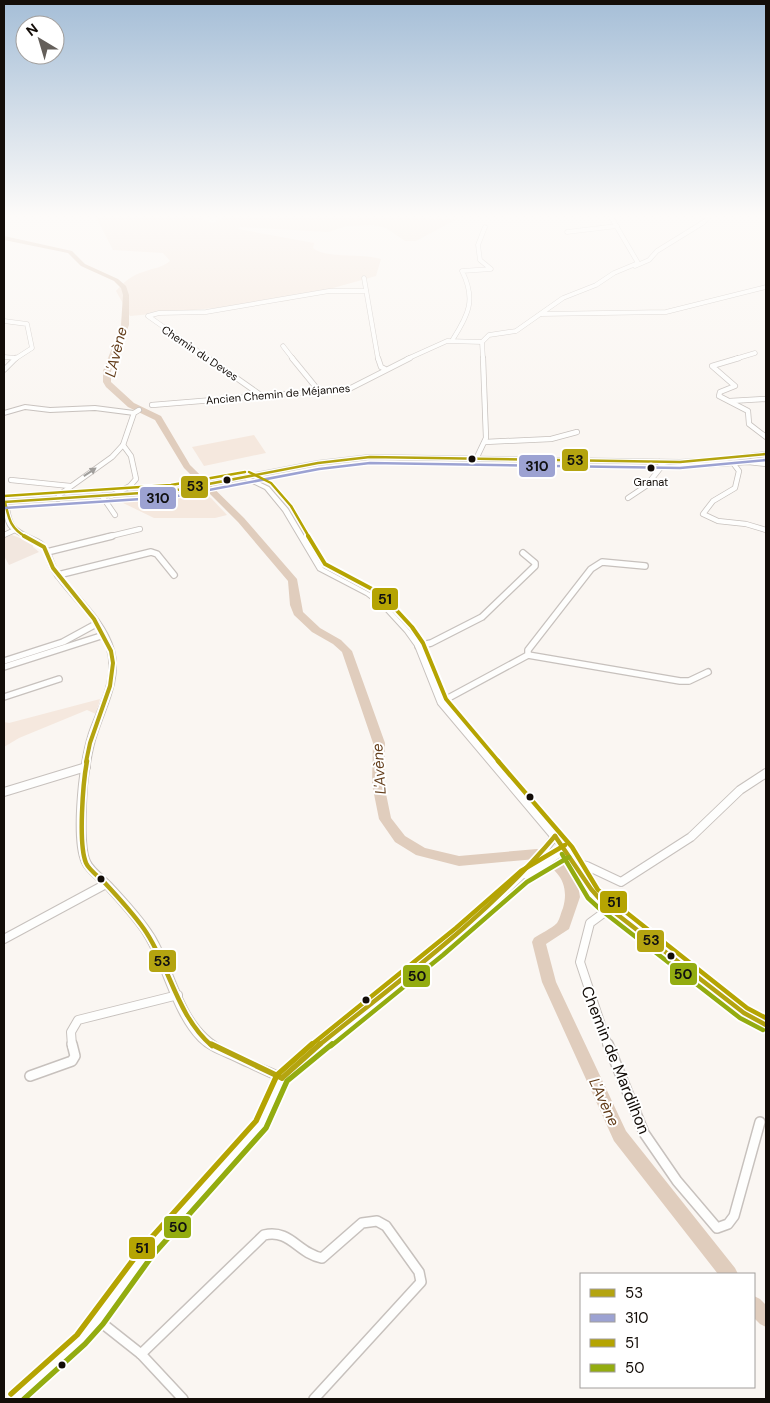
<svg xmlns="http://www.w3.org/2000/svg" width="770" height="1403" font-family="'DM Sans',sans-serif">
<rect width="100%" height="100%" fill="#faf6f2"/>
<polygon fill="#f2e7df" points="12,535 33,543 33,547 39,552 9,565 4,556 4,538"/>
<g fill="#f5e8de">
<path d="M 96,217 L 196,217 L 213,223 L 224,217 L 457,219 L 416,241 L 405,241 L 386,228 L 373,225 L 347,226 L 328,232 L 240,227 L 238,229 L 314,243 L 313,248 C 326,259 362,253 381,259 L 376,276 L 287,301 L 130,316 L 116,291 C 124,282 132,275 143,272 C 153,268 162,268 170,261 L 163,253 L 113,250 Z"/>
<polygon points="254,435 266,453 204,466 192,447"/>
<polygon points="196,491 211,498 227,515 215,518 154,518 117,500"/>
<polygon points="100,699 96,714 87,710 19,738 4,747 4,722 9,723"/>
</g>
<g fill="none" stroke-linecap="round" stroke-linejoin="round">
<g fill="#e0cdbd" fill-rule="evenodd">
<path d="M 4,236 L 72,251 L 85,264 L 118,279 L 126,286 L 129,295 L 129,325 L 111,371 L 111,382 L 134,403 L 161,416 L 190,465 L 244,518 L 297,579 L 303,612 L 320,628 L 341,640 L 352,651 L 385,743 L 384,784 L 391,818 L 405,836 L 425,848 L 459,856 L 537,849 L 557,857 L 570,871 L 578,885 L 580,897 L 569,929 L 546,944 L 556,982 L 626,1131 L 735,1268 L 738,1274 L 718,1274 L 614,1141 L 542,982 L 532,942 L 534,938 C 541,933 551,929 557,923 C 560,919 561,912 563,908 C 570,884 558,868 536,859 L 459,866 L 416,855 L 395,842 L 379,819 L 372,784 L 373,743 L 342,652 L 333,644 L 312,632 L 294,615 L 290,605 L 288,581 L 238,522 L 184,468 L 155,420 L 128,407 L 106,387 L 103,382 L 103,371 L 121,325 L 123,295 L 121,288 L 114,281 L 81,266 L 68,253 L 4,240 Z"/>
<polygon points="754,1296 760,1299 766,1305 766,1327 760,1324 754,1318"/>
</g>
<defs>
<g id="minor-far4">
<polyline points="567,232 617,226"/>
<polyline points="635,266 649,260 657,251 704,222 708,217"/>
<polyline points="364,278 378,359"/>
<polyline points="541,314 666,312 766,287"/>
<polyline points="4,321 27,324 32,348 15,359"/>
<path d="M 453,339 C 469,314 476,299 462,271 L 491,269 L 480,260 L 478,245 L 485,227"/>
<polyline points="482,342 489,335 516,331 563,298 596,285 614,273 638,263 611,217"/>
<polyline points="482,342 483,359"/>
<polyline points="283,346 293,359"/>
<polyline points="4,357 16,358"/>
<polyline points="209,359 148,316 159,313 206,312 329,291 366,291"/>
<polyline points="407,359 447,341 482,342"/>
<polyline points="735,359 755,353"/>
</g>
<g id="minor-far3">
<polyline points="208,358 262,396"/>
<polyline points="292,358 319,391"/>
<polyline points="378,358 381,367 385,369"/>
<polyline points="739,358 712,366 735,386 720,392 719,396 748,411 749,424 766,437"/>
<polyline points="4,370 16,358"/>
<polyline points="730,401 766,399"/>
<polyline points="152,405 349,389 410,358"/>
<polyline points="485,442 551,439 577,432"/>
<polyline points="477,457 486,438 483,358"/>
<polyline points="659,462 662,466 669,467 748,462 766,464"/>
<polyline points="733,463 739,471 735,488 713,501 703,514 718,521 746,524 766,530"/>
<polyline points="11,480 70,486"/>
<polyline points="102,496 115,515"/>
<polyline points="111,496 130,486 136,479 131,456 123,445 134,413 139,410"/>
<polyline points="628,498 646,486 662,466"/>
<polyline points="58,499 59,495 112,457 123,445"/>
<polyline points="4,535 15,530"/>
<polyline points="107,537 140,529"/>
</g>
<g id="minor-far2">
<polyline points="47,552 112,536"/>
<polyline points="58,575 151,552 157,554 174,575"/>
<polyline points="418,646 431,643 482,617 535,566 535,563 523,553"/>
<polyline points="528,655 680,681 689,681 708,672"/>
<polyline points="4,661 63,642 96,624"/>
<polyline points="4,667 104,635"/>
<polyline points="4,697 59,679"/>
<polyline points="441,702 528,655 528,650 591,569 602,562 645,566"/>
</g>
<g id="minor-far1">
<polyline points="4,792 86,767"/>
<polyline points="574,863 587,866 621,882 691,837 740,790 766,773"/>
<polyline points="4,939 106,884"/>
<polyline points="72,1046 71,1032 78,1020 178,995"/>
<polyline points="608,1046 580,962 590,923 609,909"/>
</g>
<g id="minor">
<polyline points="608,1044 644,1133 677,1181 717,1228 728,1224 734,1216 760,1122"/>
<polyline points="30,1076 72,1061 75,1056 72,1044"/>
<polyline points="98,1320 141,1354 183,1399"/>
<path d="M 141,1354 L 264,1235 C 291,1229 297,1253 322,1258 L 362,1223 L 377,1221 L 386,1226 L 419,1272 L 421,1282 L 314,1399"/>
</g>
<g id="tertiary">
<polygon points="25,405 50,408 95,406 134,411 137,413 134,415 95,410 50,412 25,409 4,415 4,411"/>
<path d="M 246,476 L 269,487 L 288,509 L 323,568 L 370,593 L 387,606 L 409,630 L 422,646 L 444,701 L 570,849 L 596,892 L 747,1010 L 766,1020 L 766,1029 L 741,1016 L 590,896 L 565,855 L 560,857 L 530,878 L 527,879 L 524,878 L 464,935 L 292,1074 L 286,1081 L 265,1127 L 151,1256 L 102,1324 L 85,1343 L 24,1399 L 9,1399 L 11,1395 L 77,1335 L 94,1316 L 143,1248 L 257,1121 L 276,1080 C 262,1074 248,1067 235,1061 C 222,1055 209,1051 199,1041 C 171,1013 164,964 141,931 C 130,915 116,900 102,885 C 96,879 85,871 82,863 C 74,845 77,804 79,784 C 81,767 84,749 89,733 C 98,707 116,678 107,649 C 97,618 68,597 51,570 C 47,563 46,555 42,549 C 39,545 34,542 30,540 C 7,530 4,526 4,501 L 8,502 C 11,526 13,528 35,538 C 40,540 44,543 47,547 C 52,554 53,563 58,571 C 77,596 105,619 114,650 C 122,679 105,708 97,734 C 91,751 89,768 87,786 C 86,802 83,847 90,861 C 93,868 105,877 111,883 C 126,899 142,916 154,935 C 173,966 180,1010 207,1035 C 223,1051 259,1063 280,1072 L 284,1068 L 458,929 L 532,860 L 550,837 L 438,704 L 415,646 L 405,632 L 383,608 L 366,595 L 318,570 L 283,511 L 265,489 L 244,479 L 244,477 ZM 555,842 L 561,850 L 554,853 L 539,863 Z"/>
</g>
<polygon id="primary" points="766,452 766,456 719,462 680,464 370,459 318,465 172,493 4,504 4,500 172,489 318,461 370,455 680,460 719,458"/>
</defs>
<use href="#minor-far4" stroke="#c7c1bd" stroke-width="5"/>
<use href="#minor-far3" stroke="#c7c1bd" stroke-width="6"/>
<use href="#minor-far2" stroke="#c7c1bd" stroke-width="8"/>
<use href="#minor-far1" stroke="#c7c1bd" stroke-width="10"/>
<use href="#minor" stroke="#c7c1bd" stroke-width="12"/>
<use href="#tertiary" stroke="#c7c1bd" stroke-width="2"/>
<use href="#primary" stroke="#d3d0ce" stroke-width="2"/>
<use href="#minor-far4" stroke="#fefefd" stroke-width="4"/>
<use href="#minor-far3" stroke="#fefefd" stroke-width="4.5"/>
<use href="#minor-far2" stroke="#fefefd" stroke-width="5.5"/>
<use href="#minor-far1" stroke="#fefefd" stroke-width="8"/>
<use href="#minor" stroke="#fefefd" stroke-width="9"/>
<use href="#tertiary" fill="#fefefd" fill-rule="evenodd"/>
<use href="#primary" fill="#f8f4f0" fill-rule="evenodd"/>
<defs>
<g id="bus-1-far3">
<polyline points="4,502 172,491 318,463 370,457 680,462 766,454"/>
<path d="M 5,502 C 9,519 10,528 26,537"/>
</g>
<polyline id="bus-1-far2" points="24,536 44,547 53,568 94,619 111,651 113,663 110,686 90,743 86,762"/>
<g id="bus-1-far1">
<path d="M 87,761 C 83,782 78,844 86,863 C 89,870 99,877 104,882 C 118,897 132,912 144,929 C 170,966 176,1015 212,1046"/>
<polyline points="555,836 591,889 605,905 744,1013 766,1025"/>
<path d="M 318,1046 C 401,979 486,918 555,836"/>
</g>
<g id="bus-1">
<polyline points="211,1044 282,1078"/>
<polyline points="282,1078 320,1044"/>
</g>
<polyline id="bus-2" points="4,508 172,497 319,469 370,463 680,468 766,460"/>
<g id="bus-3-far3">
<polyline points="249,472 271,483 291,506 309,537"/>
<polyline points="4,496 171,485 245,472"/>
</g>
<polyline id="bus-3-far2" points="308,536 325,564 372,589 389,602 412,627 423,643 446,699 499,762"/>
<g id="bus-3-far1">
<polyline points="498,761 572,847 598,890 747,1008 766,1018"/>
<polyline points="310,1046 456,928 521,871 565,845"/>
</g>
<polyline id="bus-3" points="11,1394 77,1335 142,1248 256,1121 277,1075 312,1044"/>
<g id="bus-4-far1">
<polyline points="562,854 588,898 601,910 740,1018 763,1030"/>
<polyline points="331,1046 443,955 527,882 569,857"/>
</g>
<polyline id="bus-4" points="24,1399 85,1344 103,1324 152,1256 266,1128 287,1081 332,1044"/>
</defs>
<use href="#bus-1-far3" stroke="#fff" stroke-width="5"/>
<use href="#bus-1-far2" stroke="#fff" stroke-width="8"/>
<use href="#bus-1-far1" stroke="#fff" stroke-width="8"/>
<use href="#bus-1" stroke="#fff" stroke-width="9"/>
<use href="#bus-2" stroke="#fff" stroke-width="5"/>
<use href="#bus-3-far3" stroke="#fff" stroke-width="5"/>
<use href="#bus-3-far2" stroke="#fff" stroke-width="8"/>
<use href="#bus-3-far1" stroke="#fff" stroke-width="8"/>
<use href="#bus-3" stroke="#fff" stroke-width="9"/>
<use href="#bus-4-far1" stroke="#fff" stroke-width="8"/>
<use href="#bus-4" stroke="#fff" stroke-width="9"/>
<use href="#bus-1-far3" stroke="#b4a410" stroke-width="2.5"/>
<use href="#bus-1-far2" stroke="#b4a410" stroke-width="4"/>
<use href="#bus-1-far1" stroke="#b4a410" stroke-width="4.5"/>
<use href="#bus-1" stroke="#b4a410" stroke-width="5.5"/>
<use href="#bus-2" stroke="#9ca2d2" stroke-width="2.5"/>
<use href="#bus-3-far3" stroke="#b5a402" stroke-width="2.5"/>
<use href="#bus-3-far2" stroke="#b5a402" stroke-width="4"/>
<use href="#bus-3-far1" stroke="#b5a402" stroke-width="4.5"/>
<use href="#bus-3" stroke="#b5a402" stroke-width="5.5"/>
<use href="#bus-4-far1" stroke="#93ac10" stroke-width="4.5"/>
<use href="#bus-4" stroke="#93ac10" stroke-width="5.5"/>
</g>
<defs><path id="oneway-solid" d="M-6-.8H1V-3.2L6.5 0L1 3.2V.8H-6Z" transform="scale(1.25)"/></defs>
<use fill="#a09e9b" href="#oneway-solid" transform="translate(90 472) rotate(-34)"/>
<linearGradient id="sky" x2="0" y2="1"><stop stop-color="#a5bed7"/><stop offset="0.52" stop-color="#fdfbf9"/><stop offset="1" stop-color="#fdfbf9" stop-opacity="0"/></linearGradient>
<rect width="770" height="414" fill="url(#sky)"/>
<g fill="#130d08" stroke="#fff" stroke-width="2">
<circle cx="472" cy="459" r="4.5"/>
<circle cx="651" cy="468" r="4.5"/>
<circle cx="227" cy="480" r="4.5"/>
<circle cx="530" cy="797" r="4.5"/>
<circle cx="101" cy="879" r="4.5"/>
<circle cx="671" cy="956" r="4.5"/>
<circle cx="366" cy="1000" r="4.5"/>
<circle cx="62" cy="1365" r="4.5"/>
</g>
<g text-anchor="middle" stroke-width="4" stroke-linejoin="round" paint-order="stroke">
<g font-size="11" fill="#130d08" stroke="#fff">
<text transform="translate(200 353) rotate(34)" y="4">Chemin du Deves</text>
<text transform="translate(278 394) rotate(-5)" y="4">Ancien Chemin de Méjannes</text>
</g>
<g font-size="11" fill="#130d08" stroke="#fff">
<text x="651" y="486">Granat</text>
</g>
<g font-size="15" font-style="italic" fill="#633d1a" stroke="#fff">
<text transform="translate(116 352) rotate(-76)" y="5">L'Avène</text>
<text transform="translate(379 769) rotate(-94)" y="5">L'Avène</text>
<text transform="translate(604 1102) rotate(65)" y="5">L'Avène</text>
</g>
<g font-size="16" fill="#130d08" stroke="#fff">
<text transform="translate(616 1060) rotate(68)" y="6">Chemin de Mardilhon</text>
</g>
</g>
<g stroke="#fff" stroke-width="2">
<rect x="561" y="448" width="28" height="24" rx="5" fill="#b4a410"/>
<rect x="518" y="454" width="38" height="24" rx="5" fill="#9ca2d2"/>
<rect x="180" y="475" width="29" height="24" rx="5" fill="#b4a410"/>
<rect x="139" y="486" width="38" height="24" rx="5" fill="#9ca2d2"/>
<rect x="371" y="587" width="28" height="24" rx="5" fill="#b5a402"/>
<rect x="599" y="890" width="29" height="24" rx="5" fill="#b5a402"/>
<rect x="636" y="929" width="29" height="24" rx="5" fill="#b4a410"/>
<rect x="148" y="949" width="29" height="24" rx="5" fill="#b4a410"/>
<rect x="669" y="962" width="29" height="24" rx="5" fill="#93ac10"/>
<rect x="402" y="964" width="29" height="24" rx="5" fill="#93ac10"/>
<rect x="163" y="1215" width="29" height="24" rx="5" fill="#93ac10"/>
<rect x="128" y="1236" width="28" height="24" rx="5" fill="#b5a402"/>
</g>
<g font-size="14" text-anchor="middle" font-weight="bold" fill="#111">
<text x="575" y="465">53</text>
<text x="537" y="471">310</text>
<text x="195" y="491">53</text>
<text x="158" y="503">310</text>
<text x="385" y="604">51</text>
<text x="614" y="907">51</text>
<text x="651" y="945">53</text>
<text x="162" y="966">53</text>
<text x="683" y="979">50</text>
<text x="417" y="981">50</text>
<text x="178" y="1232">50</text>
<text x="142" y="1253">51</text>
</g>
<rect width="770" height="1403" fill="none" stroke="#130d08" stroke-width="10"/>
<rect x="580" y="1273" width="175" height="115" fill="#ffffff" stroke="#a19e9c"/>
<rect x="590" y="1289" width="25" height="8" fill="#b4a410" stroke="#a19e9c"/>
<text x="625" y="1298" font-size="15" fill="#130d08">53</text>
<rect x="590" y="1314" width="25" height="8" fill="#9ca2d2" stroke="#a19e9c"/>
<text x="625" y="1323" font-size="15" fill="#130d08">310</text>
<rect x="590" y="1339" width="25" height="8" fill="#b5a402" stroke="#a19e9c"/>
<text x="625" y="1348" font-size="15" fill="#130d08">51</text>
<rect x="590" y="1364" width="25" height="8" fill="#93ac10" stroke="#a19e9c"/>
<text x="625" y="1373" font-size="15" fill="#130d08">50</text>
<g transform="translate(40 40) rotate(322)"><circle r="24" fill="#ffffff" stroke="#a19e9c"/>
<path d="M0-4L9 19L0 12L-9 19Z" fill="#645f5a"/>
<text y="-8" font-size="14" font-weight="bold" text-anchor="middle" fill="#130d08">N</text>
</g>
</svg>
